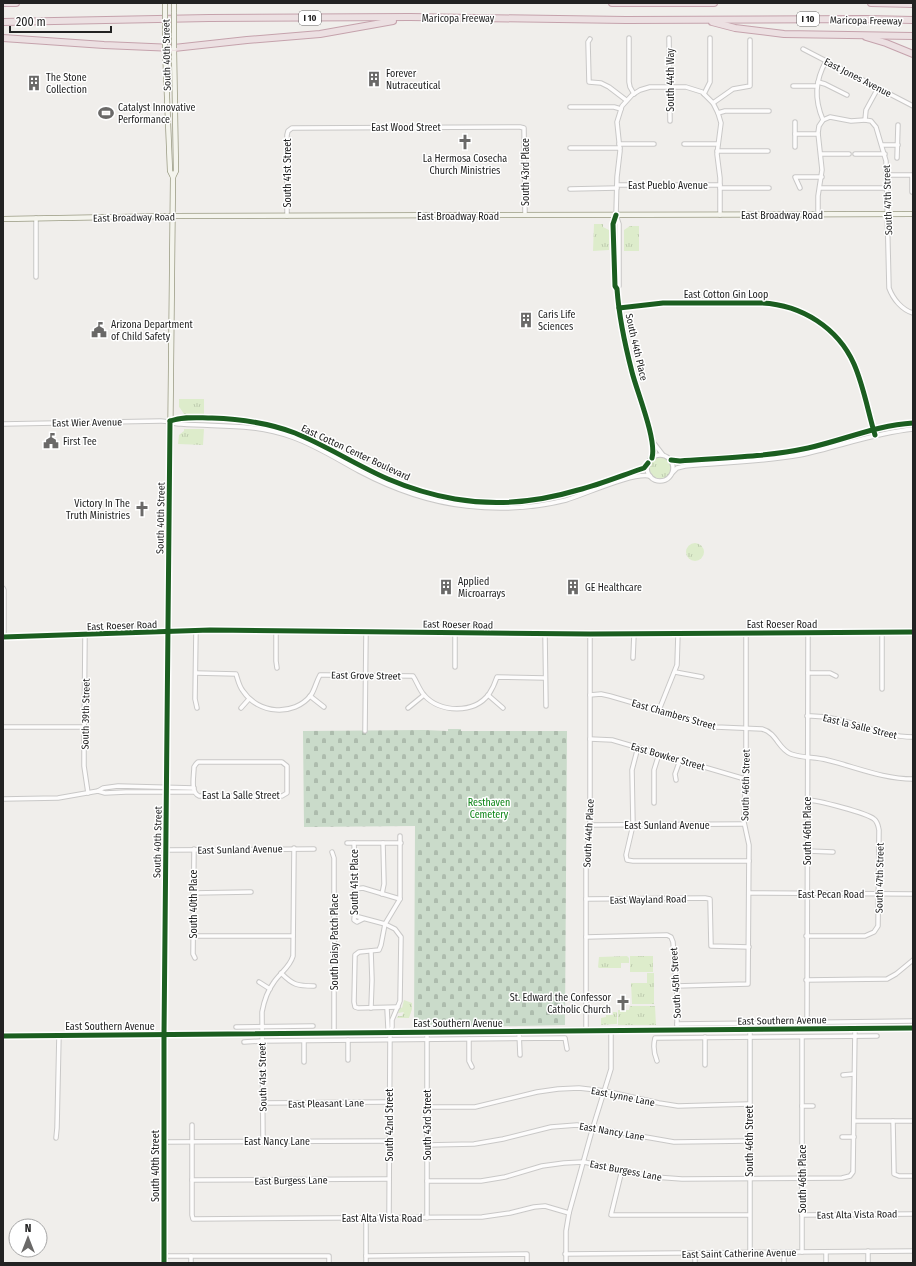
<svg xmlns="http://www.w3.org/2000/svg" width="916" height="1266" font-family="'Fira Sans Condensed',sans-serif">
<defs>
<pattern id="grass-tufts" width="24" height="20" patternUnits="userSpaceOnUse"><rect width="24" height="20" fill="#ddeccb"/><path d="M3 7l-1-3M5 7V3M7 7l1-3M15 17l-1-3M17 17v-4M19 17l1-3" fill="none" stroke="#bdcaae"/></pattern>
<pattern id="cemetery-stones" width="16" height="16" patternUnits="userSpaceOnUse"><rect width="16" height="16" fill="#cadbca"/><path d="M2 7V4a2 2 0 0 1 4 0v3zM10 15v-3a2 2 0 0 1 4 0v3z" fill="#adbcad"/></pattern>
</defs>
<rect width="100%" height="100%" fill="#f0eeeb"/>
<g fill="url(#grass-tufts)">
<polygon points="594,224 603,224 603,227 609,230 609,250 593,251"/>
<polygon points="630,226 639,226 639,251 624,251 624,230"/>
<polygon points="179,399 204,399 204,414 184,414 180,408 179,407"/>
<polygon points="184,429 204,429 203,445 178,444 179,435 184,431"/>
<circle cx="660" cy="468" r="11"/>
<circle cx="695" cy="552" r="9"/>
<polygon points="627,956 629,958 629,963 621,963 621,968 599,968 598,967 599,957"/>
<rect x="630" y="956" width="23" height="16"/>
<polygon points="647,973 654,973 654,1004 632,1004 631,983 647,983"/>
<polygon points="404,1000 412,1003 412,1009 409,1018 397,1018 398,1016 402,1016 404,1012 398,1013 400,1007 402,1008"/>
<polygon points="630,1006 655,1006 656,1025 618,1025 618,1010 629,1010"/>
<polygon points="613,1012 617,1012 617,1024 601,1025 601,1018 606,1017 606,1015 613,1015"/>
</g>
<polygon fill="url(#cemetery-stones)" points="448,729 461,729 461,731 567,731 565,1025 414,1028 415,826 304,827 303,731 424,730 448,731"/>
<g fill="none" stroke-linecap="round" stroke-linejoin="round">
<defs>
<g id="minor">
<polyline points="629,38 629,82 630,87 634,94"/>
<polyline points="669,38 670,121"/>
<polyline points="590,39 588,42 589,82 601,83 609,87 626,100"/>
<polyline points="803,49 913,106"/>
<polyline points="818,82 825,84 847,95"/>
<polyline points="793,86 817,86"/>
<path d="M 878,88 L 866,110 L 865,120 L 871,121 L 876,127 L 886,161 L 889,288 C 893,299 902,310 913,313"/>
<polyline points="704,94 710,82 710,38"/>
<polyline points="713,103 733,89 750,86 750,40"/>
<polyline points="570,107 614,107 621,109"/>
<polyline points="718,113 725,111 769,111"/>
<path d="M 823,120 C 814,99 815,81 826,61"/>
<polyline points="795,122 795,147"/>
<polyline points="795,134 818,134"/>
<polyline points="619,144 654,144"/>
<polyline points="684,144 718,144"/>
<polyline points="882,145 898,145"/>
<polyline points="570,148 620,148"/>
<polyline points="717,151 768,151"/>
<polyline points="821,154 849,154"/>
<polyline points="855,154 885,154"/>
<polyline points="897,158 898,125"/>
<polyline points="887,175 912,175 912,192"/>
<polyline points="617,185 720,185"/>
<polyline points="720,188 769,188"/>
<polyline points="800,188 795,177 822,177"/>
<polyline points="820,188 887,188"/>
<polyline points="570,189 617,188"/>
<polyline points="818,214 818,196 822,170 818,133 819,126 823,120 830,117 851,121 865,120"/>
<polyline points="616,215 619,224 619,286 617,289"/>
<polyline points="287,216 287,135 288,131 292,128 520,127 524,128 525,215"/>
<polyline points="36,218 36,277"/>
<path d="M 619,308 L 663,303 L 762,303 C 802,305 838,328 854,364 C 864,387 868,412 875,435"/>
<path d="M 170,421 C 184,416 198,418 212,418 C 240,419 269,423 295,433 C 327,446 356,465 388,479 C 409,488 432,495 455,499 C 496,506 538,502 578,490 C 598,485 618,477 638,470 L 644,468 L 648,463"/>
<path d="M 3,424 L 161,421 C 168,421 174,424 181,424 C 221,427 252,423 292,437 C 315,445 337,459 359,471 C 393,489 429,502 467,506 C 500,510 534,508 566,500 C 586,494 633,472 650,476"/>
<polyline points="653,442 663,455"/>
<circle cx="660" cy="468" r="13"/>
<polyline points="652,458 653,442 632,372 626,347 619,308 617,289 615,286 614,265 613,224 616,215 617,177 620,151 617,122 622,106 632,95 640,90 650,87 686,87 702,92 713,103 718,113 721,123 717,154 720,178 720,215"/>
<path d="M 671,460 L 680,461 C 723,458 766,457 808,448 C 844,440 877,425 913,423"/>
<path d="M 673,472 L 677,468 L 685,466 C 723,462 762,462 800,455 C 838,447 874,433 913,429"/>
<polyline points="3,588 4,590 4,637"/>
<polyline points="196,630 195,699 197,708"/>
<polyline points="276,630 276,661 277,668"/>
<polyline points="882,633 882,689"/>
<polyline points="545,634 546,706"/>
<polyline points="85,635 84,748 84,766 88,793"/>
<polyline points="633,658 634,634"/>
<polyline points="455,667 455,633"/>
<polyline points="675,672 702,677"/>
<path d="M 196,673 L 236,674 C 238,680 239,686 243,691 C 258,714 294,717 311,695 C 315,689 316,682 320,675 L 325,675 L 413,676 C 417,682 419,689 424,695 C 440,713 474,714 489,694 C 493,688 495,683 497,677 L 545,678"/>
<polyline points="808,673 830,673 836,676"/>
<polyline points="488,695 503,708"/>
<path d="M 590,695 L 601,694 L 610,696 L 716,727 L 762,729 C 777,733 778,749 791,754 C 802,758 815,757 827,760 C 856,767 883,779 913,779"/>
<polyline points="310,696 324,707"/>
<polyline points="241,708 249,699"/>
<polyline points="408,708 424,695"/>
<polyline points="659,710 677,665 678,634"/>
<path d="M 807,716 C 844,714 876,737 913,737"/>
<polyline points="3,727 84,727"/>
<polyline points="365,731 366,632"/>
<polyline points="590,739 612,740 745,779"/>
<polyline points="638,747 632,770 633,825 626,855 627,860 633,861 749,861"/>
<path d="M 198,762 L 282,762 L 287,766 L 287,793 L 282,796 L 199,796 C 190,792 194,776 194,767 L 196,764 Z"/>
<polyline points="676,780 675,774 680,760"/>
<polyline points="98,791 103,788 118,786 194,788"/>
<polyline points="3,799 58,798 98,791 105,793 126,792 194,792"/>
<polyline points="654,803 654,770 659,754"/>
<polyline points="590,825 744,824"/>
<polyline points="347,843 401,843"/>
<polyline points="354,843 356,896 354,920 357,922 363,919"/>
<polyline points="194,849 193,954 195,958"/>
<polyline points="166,850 314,849"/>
<polyline points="807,851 833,852"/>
<polyline points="332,852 334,858 334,1033"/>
<polyline points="355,889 363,888 400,899"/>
<polyline points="193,893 251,892"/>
<polyline points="749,893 913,894"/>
<polyline points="382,894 384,884 383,843"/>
<polyline points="586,899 705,898 710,899 711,946 749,947"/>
<polyline points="355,916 385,924 395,929 401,937 400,1001 392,1020 392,1027 390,1033 389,1217"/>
<polyline points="193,936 293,936"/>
<path d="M 806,936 L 865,936 L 874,932 L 878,926 L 879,830 C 878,826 878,822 874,819 C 867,813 817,800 807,800"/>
<polyline points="586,937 667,935 671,937 673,942 677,996 677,1030"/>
<path d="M 281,973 C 293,985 297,986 314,986"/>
<polyline points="806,980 887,979 896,974 913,960"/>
<polyline points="259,982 270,989"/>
<polyline points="676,986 748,984 749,845 744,822 746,768 746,633"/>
<polyline points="398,1007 358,1008 355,1007 354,1002 355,955 359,952 379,950 381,945 385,924 400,899 400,836"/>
<polyline points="371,1008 372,980 371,951"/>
<polyline points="387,1008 388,1028 389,1032"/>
<polyline points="677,1024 913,1021"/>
<polyline points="236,1027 313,1026"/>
<polyline points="807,1029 808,633"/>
<polyline points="750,1030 750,1253"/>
<polyline points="586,1031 586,864 590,825 590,634"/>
<polyline points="519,1032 520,1055"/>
<polyline points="427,1033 427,1218"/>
<polyline points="705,1037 705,1065"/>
<polyline points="802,1037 802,1252"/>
<polyline points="469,1039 469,1061 472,1067"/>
<polyline points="348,1040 348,1060"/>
<polyline points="244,1042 262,1041 565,1038 567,1049"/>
<path d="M 657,1061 C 654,1054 653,1046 655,1038 L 658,1038 L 877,1036"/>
<polyline points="304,1062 304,1041"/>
<polyline points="843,1075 854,1074"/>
<polyline points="263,1103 389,1102"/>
<polyline points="802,1106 813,1106"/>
<polyline points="427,1107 475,1107 537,1092 558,1089 579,1088 605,1091 659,1103 678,1106 749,1104"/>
<polyline points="854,1121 913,1121"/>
<polyline points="893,1121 894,1174 899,1176 913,1176"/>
<polyline points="192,1125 192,1215 193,1219 482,1217 510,1213 534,1207 545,1206 569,1213"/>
<polyline points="842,1137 854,1137"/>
<polyline points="56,1138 57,1128 59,1035"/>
<path d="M 263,1141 L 262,1012 C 264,1001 268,990 274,982 C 280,973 290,967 293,956 L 294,848"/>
<polyline points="164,1142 389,1141"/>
<polyline points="427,1145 474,1144 503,1139 551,1127 577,1125 674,1142 749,1141"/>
<polyline points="622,1170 611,1215 749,1215"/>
<polyline points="192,1180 389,1179"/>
<polyline points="427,1181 481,1181 505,1177 542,1166 564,1163 584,1162 655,1177 682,1179 842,1178 850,1176 853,1172 855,1029"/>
<polyline points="802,1215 913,1214"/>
<polyline points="366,1218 366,1263"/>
<polyline points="695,1253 695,1263"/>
<polyline points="565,1254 913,1251"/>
<polyline points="164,1256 329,1256 329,1263"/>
<polyline points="366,1256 527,1254 527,1263"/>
<polyline points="191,1263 191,1256"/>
<polyline points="566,1263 566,1231 569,1213 593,1127 611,1069 611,1031"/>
<polyline points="784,1263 784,1253"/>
<polyline points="826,1263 826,1252"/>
<polyline points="868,1263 868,1251"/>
</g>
<polyline id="tertiary" points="3,637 210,630 590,634 913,632"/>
<g id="secondary">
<polyline points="174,13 174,3"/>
<polyline points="165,48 170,171 173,177"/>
<polyline points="3,219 173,216 913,214"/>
<polyline points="3,1036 913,1028"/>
<polyline points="164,1263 164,1035 173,177 176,171 174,48"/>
</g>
<g id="motorway">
<polyline points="3,3 16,3"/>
<polyline points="612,3 714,3"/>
<polyline points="871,3 913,4"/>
<polyline points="3,22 209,18 410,17 626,20 866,19 913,20"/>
<polyline points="712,22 735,28 784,34 913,36"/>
<polyline points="866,37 886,43 913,54"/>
<polyline points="3,38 104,45 174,48 247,40 320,34 393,21"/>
</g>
</defs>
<use href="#minor" stroke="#c9c8c7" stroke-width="5.5"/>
<use href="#tertiary" stroke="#c9c8c7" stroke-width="6"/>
<use href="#secondary" stroke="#999a82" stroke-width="6"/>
<use href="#motorway" stroke="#c5a2ac" stroke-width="8"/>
<use href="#minor" stroke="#fdfcfc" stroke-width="3.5"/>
<use href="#tertiary" stroke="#fdfcfc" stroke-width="4"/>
<use href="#secondary" stroke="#f4f4ed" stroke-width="4.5"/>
<use href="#motorway" stroke="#ece0e2" stroke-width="6"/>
<defs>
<g id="secondary-bridge">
<polyline points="165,3 165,48"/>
<polyline points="174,48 174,13"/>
</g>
</defs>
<use href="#secondary-bridge" stroke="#999a82" stroke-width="6" stroke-linecap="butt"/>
<use href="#secondary-bridge" stroke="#f4f4ed" stroke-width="4.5"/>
<defs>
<g id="cycleway">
<path d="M 616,215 L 613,224 L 615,286 L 617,289 C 619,317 625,345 632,372 C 637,392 657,440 652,458"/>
<path d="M 619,308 L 663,303 L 762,303 C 802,305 838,328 854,364 C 864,387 868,412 875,435"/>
<path d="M 170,421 C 184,416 198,418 212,418 C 240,419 269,423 295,433 C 327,446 356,465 388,479 C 409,488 432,495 455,499 C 496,506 538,502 578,490 C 598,485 618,477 638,470 L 644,468 L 648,463"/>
<path d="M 671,460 L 680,461 C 723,458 766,457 808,448 C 844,440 877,425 913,423"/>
<polyline points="3,637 210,630 590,634 913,632"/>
<polyline points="3,1036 913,1028"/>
<polyline points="164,1263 164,1035 170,421"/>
</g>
</defs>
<use href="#cycleway" stroke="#fff" stroke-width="8"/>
<use href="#cycleway" stroke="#1b5e20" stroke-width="5"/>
</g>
<defs>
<symbol id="building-bare" viewBox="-9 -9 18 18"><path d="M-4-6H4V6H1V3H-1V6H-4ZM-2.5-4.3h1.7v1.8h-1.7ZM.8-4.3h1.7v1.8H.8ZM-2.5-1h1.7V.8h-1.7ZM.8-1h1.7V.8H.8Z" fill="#6a6968" stroke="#fff" stroke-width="2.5" paint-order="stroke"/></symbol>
<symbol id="stadium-bare" viewBox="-9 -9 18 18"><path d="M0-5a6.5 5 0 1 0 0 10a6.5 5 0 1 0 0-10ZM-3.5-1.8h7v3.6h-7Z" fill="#6a6968" stroke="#fff" stroke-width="2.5" paint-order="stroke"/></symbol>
<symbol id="church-bare" viewBox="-9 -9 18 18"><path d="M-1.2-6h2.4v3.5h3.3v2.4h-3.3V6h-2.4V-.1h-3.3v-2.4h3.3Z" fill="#6a6968" stroke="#fff" stroke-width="2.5" paint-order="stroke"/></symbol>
<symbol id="civic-bare" viewBox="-9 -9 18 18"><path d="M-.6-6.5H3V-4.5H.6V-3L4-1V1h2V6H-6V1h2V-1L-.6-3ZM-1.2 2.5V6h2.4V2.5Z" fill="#6a6968" stroke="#fff" stroke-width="2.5" paint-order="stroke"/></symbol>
</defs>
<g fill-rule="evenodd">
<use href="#building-bare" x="363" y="68" width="22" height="22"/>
<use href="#building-bare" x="23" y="72" width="22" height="22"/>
<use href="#stadium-bare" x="95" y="102" width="22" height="22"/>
<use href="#church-bare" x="454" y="131" width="22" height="22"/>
<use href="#building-bare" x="515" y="309" width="22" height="22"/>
<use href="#civic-bare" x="88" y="319" width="22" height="22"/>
<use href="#civic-bare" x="40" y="430" width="22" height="22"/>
<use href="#church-bare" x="131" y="498" width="22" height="22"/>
<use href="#building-bare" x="435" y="576" width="22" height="22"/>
<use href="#building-bare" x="562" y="576" width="22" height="22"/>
<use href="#church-bare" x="612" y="992" width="22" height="22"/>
</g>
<g text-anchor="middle" stroke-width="3" stroke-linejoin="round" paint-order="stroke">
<g fill="#fff" stroke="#646464" stroke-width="1">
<rect x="299" y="11" width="22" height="14" rx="3"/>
<rect x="797" y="12" width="22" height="14" rx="3"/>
</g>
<g font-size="9" font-weight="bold" fill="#222">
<text x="310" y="21">I 10</text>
<text x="808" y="22">I 10</text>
</g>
<g font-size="10" fill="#222" stroke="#fff">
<text x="458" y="22">Maricopa Freeway</text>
<text transform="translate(866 20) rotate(1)" y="4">Maricopa Freeway</text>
<text transform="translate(166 55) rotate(-91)" y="4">South 40th Street</text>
<text transform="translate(858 77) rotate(27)" y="4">East Jones Avenue</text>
<text transform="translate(670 80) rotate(-90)" y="4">South 44th Way</text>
<text x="406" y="131">East Wood Street</text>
<text transform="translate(525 172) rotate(-90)" y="4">South 43rd Place</text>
<text transform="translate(287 173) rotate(-90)" y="4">South 41st Street</text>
<text x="668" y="189">East Pueblo Avenue</text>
<text transform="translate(887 200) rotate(-92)" y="4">South 47th Street</text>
<text x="782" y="219">East Broadway Road</text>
<text x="458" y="220">East Broadway Road</text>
<text transform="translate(134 217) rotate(-1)" y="4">East Broadway Road</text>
<text x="726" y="298">East Cotton Gin Loop</text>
<text transform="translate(637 347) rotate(77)" y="4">South 44th Place</text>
<text transform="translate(87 422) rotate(-1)" y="4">East Wier Avenue</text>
<text transform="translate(356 452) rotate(25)" y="4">East Cotton Center Boulevard</text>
<text transform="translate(160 518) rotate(-89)" y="4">South 40th Street</text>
<text transform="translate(458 624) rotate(1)" y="4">East Roeser Road</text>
<text x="782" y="628">East Roeser Road</text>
<text transform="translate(122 625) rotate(-2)" y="4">East Roeser Road</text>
<text transform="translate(366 675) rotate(1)" y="4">East Grove Street</text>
<text transform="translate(85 714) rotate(-89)" y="4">South 39th Street</text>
<text transform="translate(674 714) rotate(16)" y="4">East Chambers Street</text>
<text transform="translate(860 726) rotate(14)" y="4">East la Salle Street</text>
<text transform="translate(668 756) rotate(16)" y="4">East Bowker Street</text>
<text transform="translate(745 785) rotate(-89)" y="4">South 46th Street</text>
<text x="241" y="799">East La Salle Street</text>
<text x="667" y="829">East Sunland Avenue</text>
<text transform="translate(807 831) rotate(-90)" y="4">South 46th Place</text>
<text transform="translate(588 833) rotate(-87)" y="4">South 44th Place</text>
<text transform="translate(157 842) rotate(-89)" y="4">South 40th Street</text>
<text transform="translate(240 849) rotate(-1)" y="4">East Sunland Avenue</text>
<text transform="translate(879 878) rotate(-89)" y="4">South 47th Street</text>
<text transform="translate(354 882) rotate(-90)" y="4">South 41st Place</text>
<text x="831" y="898">East Pecan Road</text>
<text transform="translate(648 899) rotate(-1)" y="4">East Wayland Road</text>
<text transform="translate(193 904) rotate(-90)" y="4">South 40th Place</text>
<text transform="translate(334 942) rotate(-90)" y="4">South Daisy Patch Place</text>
<text transform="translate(675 983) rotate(-93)" y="4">South 45th Street</text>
<text transform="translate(782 1020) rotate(-1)" y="4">East Southern Avenue</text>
<text x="458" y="1027">East Southern Avenue</text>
<text x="110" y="1030">East Southern Avenue</text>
<text transform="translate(262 1077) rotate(-91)" y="4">South 41st Street</text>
<text transform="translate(623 1096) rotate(11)" y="4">East Lynne Lane</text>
<text transform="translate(326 1103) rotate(-1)" y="4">East Pleasant Lane</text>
<text transform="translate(389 1125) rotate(-90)" y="4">South 42nd Street</text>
<text transform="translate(427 1125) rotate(-90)" y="4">South 43rd Street</text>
<text transform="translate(612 1131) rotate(10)" y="4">East Nancy Lane</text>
<text x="277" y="1145">East Nancy Lane</text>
<text transform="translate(749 1141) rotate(-90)" y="4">South 46th Street</text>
<text transform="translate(155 1166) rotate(-90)" y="4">South 40th Street</text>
<text transform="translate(626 1170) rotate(11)" y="4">East Burgess Lane</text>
<text transform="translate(802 1179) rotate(-90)" y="4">South 46th Place</text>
<text transform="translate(291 1180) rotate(-1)" y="4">East Burgess Lane</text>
<text transform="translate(857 1214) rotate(-1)" y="4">East Alta Vista Road</text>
<text x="382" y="1222">East Alta Vista Road</text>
<text transform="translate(739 1253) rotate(-1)" y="4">East Saint Catherine Avenue</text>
</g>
<g font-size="10" fill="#222" stroke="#fff" text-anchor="start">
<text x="386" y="77">Forever<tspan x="386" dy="12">Nutraceutical</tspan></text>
<text x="46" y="81">The Stone<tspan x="46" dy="12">Collection</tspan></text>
<text x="118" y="111">Catalyst Innovative<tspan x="118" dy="12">Performance</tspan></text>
<text x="465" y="162" text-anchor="middle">La Hermosa Cosecha<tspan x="465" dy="12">Church Ministries</tspan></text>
<text x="538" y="318">Caris Life<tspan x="538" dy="12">Sciences</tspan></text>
<text x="111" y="328">Arizona Department<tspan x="111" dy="12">of Child Safety</tspan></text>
<text x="63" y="445">First Tee</text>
<text x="130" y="507" text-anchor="end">Victory In The<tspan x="130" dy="12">Truth Ministries</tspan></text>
<text x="458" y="585">Applied<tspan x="458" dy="12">Microarrays</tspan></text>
<text x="585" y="591">GE Healthcare</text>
<text x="611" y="1001" text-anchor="end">St. Edward the Confessor<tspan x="611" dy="12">Catholic Church</tspan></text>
</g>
<g font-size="10" fill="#0c8416" stroke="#fff">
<text x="489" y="806">Resthaven<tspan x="489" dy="12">Cemetery</tspan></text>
</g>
</g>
<rect width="916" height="1266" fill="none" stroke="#222222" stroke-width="8"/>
<g transform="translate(28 1238)"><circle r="19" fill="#ffffff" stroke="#a7a7a7"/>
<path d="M0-3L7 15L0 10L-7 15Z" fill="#6a6968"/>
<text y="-6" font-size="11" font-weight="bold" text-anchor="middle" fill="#222222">N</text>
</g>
<path d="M10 26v6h101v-6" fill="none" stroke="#222222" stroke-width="2"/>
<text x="16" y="26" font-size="12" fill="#222222" stroke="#ffffff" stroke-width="3" paint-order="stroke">200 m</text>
</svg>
